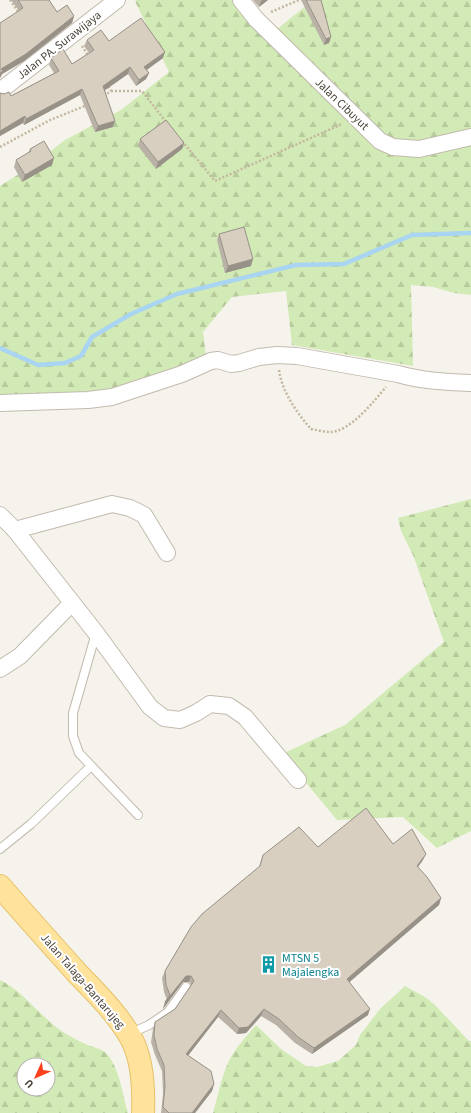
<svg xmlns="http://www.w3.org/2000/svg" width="471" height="1113" font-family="'Source Sans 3',sans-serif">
<defs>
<pattern id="forest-firs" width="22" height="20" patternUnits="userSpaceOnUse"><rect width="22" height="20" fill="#d2eab5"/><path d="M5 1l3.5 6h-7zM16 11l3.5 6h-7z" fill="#b6ca9c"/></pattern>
</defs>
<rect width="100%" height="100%" fill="#f6f3ec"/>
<g fill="url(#forest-firs)" fill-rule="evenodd">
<polygon points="137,0 234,0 266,38 313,0 471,0 471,295 454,293 433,287 411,285 413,366 292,345 286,291 232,297 203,332 207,364 118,395 0,398 0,186 30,167 65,140 121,110 169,72 135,1"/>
<polygon points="471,499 471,831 437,848 403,817 337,820 282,754 345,725 444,642 413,555 401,531 398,518"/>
<path d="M 0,980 C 24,991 43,1021 68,1035 C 75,1039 83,1043 90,1046 C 99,1049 104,1049 110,1058 C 121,1075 122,1094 128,1113 L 0,1113 ZM 24,1065 L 48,1065 L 48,1089 L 24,1089 Z"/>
<path d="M 405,986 L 425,997 L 434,1004 L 469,1041 L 471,1041 L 471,1113 L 213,1113 C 218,1096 221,1078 228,1063 C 235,1048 246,1037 256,1025 L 281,1049 L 306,1066 L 317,1067 L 338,1061 L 356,1045 L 360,1035 L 380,1009 Z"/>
</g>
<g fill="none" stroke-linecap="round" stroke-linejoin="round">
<polyline stroke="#a9d4f2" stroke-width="4.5" points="0,348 38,365 65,363 81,356 92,337 131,314 177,294 296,265 344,264 412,235 471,233"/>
<defs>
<g id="service">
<polyline points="96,633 73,713 73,736 79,753 138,815"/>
<polyline points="0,849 31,824 91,766"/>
<polyline points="129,1034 149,1025 168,1012 186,987"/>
</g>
<g id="minor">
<polyline points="241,0 256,19 380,141 393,147 419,149 471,137"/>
<polyline points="0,91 117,0"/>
<path d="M 0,403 L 88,400 L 112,397 L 182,374 L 211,361 L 218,360 L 231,364 L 239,363 L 259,357 L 277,355 L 297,356 L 398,374 C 422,381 447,382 471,383"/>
<polyline points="0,515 15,530"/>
<polyline points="167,553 144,515 130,508 112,504 15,530 96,633 150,707 164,718 180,720 196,713 210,704 229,706 245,717 298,780"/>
<polyline points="0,669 20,656 72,603"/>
</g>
<path id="primary" d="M 0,886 C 25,915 51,944 77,973 C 96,993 117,1013 131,1038 C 143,1060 144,1089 143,1113"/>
</defs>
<use href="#service" stroke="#c2bbae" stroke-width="10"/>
<use href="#minor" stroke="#c2bbae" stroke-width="18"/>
<use href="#primary" stroke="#e6c16a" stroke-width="24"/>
<g stroke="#c4b79f" stroke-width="2.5" stroke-dasharray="2 2" stroke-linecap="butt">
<polyline points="10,0 19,13"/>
<polyline points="271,12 299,0"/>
<polyline points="82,46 89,57"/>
<polyline points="111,91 142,91 166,122"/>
<polyline points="104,96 111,91 107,84"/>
<polyline points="182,141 215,181 342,124"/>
<polyline points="0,147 50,120 87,105"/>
<path d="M 279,370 C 282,392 297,413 311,429 C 317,430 324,432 330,432 C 350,432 374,401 386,387"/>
</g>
<use href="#service" stroke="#fff" stroke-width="8"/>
<use href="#minor" stroke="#fff" stroke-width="16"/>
<use href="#primary" stroke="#ffe39c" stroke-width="22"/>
</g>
<g fill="#bab2a6">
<polygon points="11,0 49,0 57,12 74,16 72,23 24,61 2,74 0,78 0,23 19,11"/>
<polygon points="253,0 268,0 259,7"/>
<polygon points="301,0 321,0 329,43 324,45"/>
<polygon points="87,40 109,41 163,58 147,70 149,73 146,79 136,86 128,74 105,90 113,127 95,132 80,95 24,125 23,123 0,136 0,93 11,96 54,73 49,65 51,58 72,64 89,53 84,46"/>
<polygon points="140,139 184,143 182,149 156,169 138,146"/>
<polygon points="30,149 52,165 22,182 14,167 16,160 28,153"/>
<polygon points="219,234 251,266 225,273 217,240"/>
<polygon points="393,844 423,860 418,867 441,898 439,905 349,982 368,1015 312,1054 295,1043 276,1025 261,1016 246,1033 237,1034 218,1017 188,1055 214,1084 212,1091 195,1113 161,1113 163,1094 162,1071 155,1055 151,1042 153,1029 155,1022 175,1009 191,985 189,982 183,982 163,1009 165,1002 167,1000 164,992 162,978 165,971 259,867 263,855 318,847"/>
</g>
<g fill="#979187">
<polygon points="262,0 268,0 259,7 261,1"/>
<polygon points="74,16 72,23 24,61 2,74 0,78 0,72 1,69"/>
<polygon points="331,37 329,43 324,45 326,39"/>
<polygon points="165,52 163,58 142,73 144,67"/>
<polygon points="130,67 128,74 101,93 103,86"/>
<polygon points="149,73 146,79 136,86 139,80"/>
<polygon points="82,89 80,95 24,125 26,119"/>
<polygon points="25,116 23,123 0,136 0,131"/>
<polygon points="115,121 113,127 95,132 98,126"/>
<polygon points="184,143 182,149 156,169 158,162"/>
<polygon points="54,158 52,165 22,182 25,175"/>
<polygon points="253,259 251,266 225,273 228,266"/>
<polygon points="426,854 423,860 414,872 417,866"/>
<polygon points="441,898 439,905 345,986 347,979"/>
<polygon points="186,976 191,976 189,982 183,982 163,1009 165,1002"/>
<polygon points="264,1009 261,1016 246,1033 237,1034 239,1028"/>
<polygon points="370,1009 368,1015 312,1054 314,1048"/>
<polygon points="221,1010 218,1017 184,1061 186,1054"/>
<polygon points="214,1084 212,1091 195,1113 192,1113"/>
</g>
<g fill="#d8cfc1" stroke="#979187">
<polygon points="18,0 49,0 57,12 67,5 74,16 26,54 1,69 3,71 0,73 0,23 23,8"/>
<polygon points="306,0 321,0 331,37 326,39"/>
<polygon points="141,18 165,52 144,67 149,73 139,80 130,67 103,86 115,121 98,126 82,89 26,119 25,116 0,131 0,93 4,94 9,92 11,96 59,71 51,58 63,49 72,64 94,50 87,40 101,30 109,41"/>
<polygon points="166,120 184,143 158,162 140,139"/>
<polygon points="44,141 54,158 25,175 16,160 31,151 30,149"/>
<polygon points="244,227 253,259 228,266 219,234"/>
<polygon points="366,808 393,844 412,829 426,854 417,866 427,877 441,898 347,979 370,1009 314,1048 298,1037 279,1019 264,1009 248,1027 239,1028 221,1010 186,1054 211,1071 214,1084 192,1113 169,1113 163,1107 165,1087 164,1065 157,1049 154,1035 155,1022 175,1009 194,981 191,976 186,976 165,1002 170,995 166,985 165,971 191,927 202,914 260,866 263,855 299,827 318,847"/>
</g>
<defs>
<symbol id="building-bare" viewBox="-9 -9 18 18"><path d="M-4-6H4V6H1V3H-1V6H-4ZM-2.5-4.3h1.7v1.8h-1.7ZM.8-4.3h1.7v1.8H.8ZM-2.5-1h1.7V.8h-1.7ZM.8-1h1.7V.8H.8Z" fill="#0f9aa8" stroke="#fff" stroke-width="2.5" paint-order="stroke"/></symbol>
</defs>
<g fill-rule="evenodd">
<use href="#building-bare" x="256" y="952" width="25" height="25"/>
</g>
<g text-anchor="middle" stroke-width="4" stroke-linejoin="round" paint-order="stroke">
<g font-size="12" fill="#4b4439" stroke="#fff">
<text transform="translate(59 45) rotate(-38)" y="4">Jalan PA. Surawijaya</text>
<text transform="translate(342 104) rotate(44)" y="4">Jalan Cibuyut</text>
<text transform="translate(83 981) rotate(49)" y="4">Jalan Talaga-Bantarujeg</text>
</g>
<g font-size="12" fill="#0d838f" stroke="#fff" text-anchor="start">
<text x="282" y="962">MTSN 5<tspan x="282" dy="14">Majalengka</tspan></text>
</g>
</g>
<g transform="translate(36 1077) rotate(225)"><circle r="19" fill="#ffffff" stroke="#b7b4b0"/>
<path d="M0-3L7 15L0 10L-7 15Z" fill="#fc3f1d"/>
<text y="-6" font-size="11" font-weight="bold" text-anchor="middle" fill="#4b4439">U</text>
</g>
</svg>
